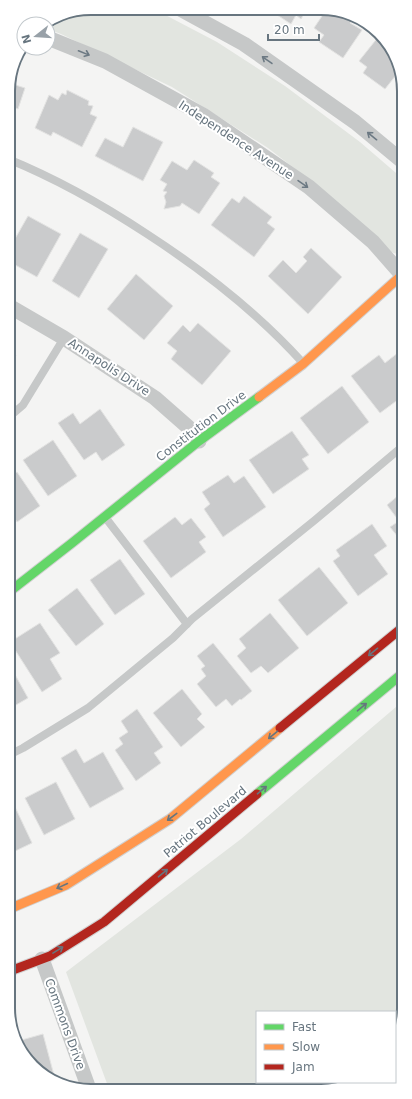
<svg xmlns="http://www.w3.org/2000/svg" width="412" height="1099" font-family="'DejaVu Sans',sans-serif">
<rect width="100%" height="100%" fill="#f4f4f3"/>
<g fill="#e2e5e0">
<polygon points="91,8 152,8 217,42 285,86 360,142 403,179 403,250 397,254 391,252 325,192 268,148 172,87 61,34 48,29 48,24 44,24 60,14"/>
<polygon points="403,701 404,1013 395,1034 395,1012 257,1012 257,1082 350,1082 337,1089 109,1089 66,972 241,839"/>
</g>
<g fill="#cacbcc" stroke="#e3e3e2">
<polygon points="268,9 307,9 301,19 296,15 291,24"/>
<polygon points="326,10 337,10 353,18 350,23 362,30 343,58 319,42 324,35 314,28"/>
<polygon points="379,36 383,39 400,70 385,89 363,73 367,67 359,61"/>
<polygon points="9,83 25,88 18,109 11,106 8,113"/>
<polygon points="67,90 89,101 88,105 93,106 90,114 97,117 82,147 53,132 51,136 35,128 49,95 58,100 62,93 66,95"/>
<polygon points="133,127 163,142 143,181 95,156 105,138 123,147"/>
<polygon points="194,160 214,173 211,177 220,183 199,214 182,203 180,206 164,209 166,202 164,196 167,192 163,191 167,184 160,180 172,161 187,170"/>
<polygon points="244,196 272,217 267,223 275,229 254,257 211,225 232,198 239,203"/>
<polygon points="28,216 61,234 37,277 8,261 8,251"/>
<polygon points="80,233 108,249 79,298 52,281"/>
<polygon points="311,248 342,277 308,314 268,276 283,260 296,273 307,261 303,257"/>
<polygon points="136,274 173,306 144,340 107,309"/>
<polygon points="198,323 231,351 202,385 171,359 177,351 167,343 183,325 190,332"/>
<polygon points="9,351 16,355 9,372"/>
<polygon points="399,352 403,357 403,396 380,413 351,376 379,355 385,363"/>
<polygon points="342,386 369,422 328,454 300,418"/>
<polygon points="100,409 125,445 102,461 96,452 84,460 58,423 73,413 80,424"/>
<polygon points="292,431 309,455 302,459 309,469 273,494 249,460"/>
<polygon points="53,440 77,476 48,496 23,460"/>
<polygon points="17,472 40,506 17,522 12,514 9,517 9,477"/>
<polygon points="228,475 234,483 244,476 266,507 223,537 204,509 210,504 202,492"/>
<polygon points="400,494 403,498 403,543 390,527 399,521 387,505"/>
<polygon points="175,517 182,525 191,518 206,537 199,542 206,552 171,578 143,541"/>
<polygon points="372,524 387,546 374,555 388,574 358,596 333,561 340,556 336,550"/>
<polygon points="120,559 145,594 115,615 90,580"/>
<polygon points="319,567 348,603 307,636 278,600"/>
<polygon points="77,588 104,624 76,646 48,610"/>
<polygon points="270,613 299,648 268,673 261,666 251,673 237,656 246,648 239,639"/>
<polygon points="40,623 60,653 50,659 62,679 42,692 10,642"/>
<polygon points="213,643 252,691 241,700 240,699 232,706 226,699 216,707 197,684 206,676 201,669 205,666 197,656"/>
<polygon points="9,664 28,698 9,709"/>
<polygon points="182,689 202,714 197,719 205,727 181,747 153,713"/>
<polygon points="137,709 163,747 154,753 161,763 136,781 115,750 123,744 119,738 128,732 121,721"/>
<polygon points="76,749 84,763 103,752 124,789 90,808 61,758"/>
<polygon points="56,782 75,819 44,835 25,798"/>
<polygon points="15,807 32,843 9,854 9,810"/>
<polygon points="43,1034 55,1079 33,1067 18,1041"/>
</g>
<g fill="none" stroke-linecap="round" stroke-linejoin="round">
<defs>
<g id="fast">
<polyline points="9,592 72,543 199,441 259,397"/>
<polyline points="257,794 403,673"/>
</g>
<g id="slow">
<polyline points="259,397 303,364 403,274"/>
<polyline points="9,909 66,885 170,819 280,728"/>
</g>
<g id="jam">
<polyline points="280,728 403,627"/>
<polyline points="10,971 50,956 104,922 257,794"/>
</g>
</defs>
<use href="#fast" stroke="#d0d0d0" stroke-width="11"/>
<use href="#slow" stroke="#d0d0d0" stroke-width="11"/>
<use href="#jam" stroke="#d0d0d0" stroke-width="11"/>
<g stroke="#c6c8c8" stroke-width="8">
<path d="M 8,159 C 57,179 103,205 147,234 C 204,271 257,312 303,363"/>
<polyline points="9,417 23,405 64,338"/>
<polyline points="105,517 187,624"/>
<polyline points="9,755 23,748 88,708 173,638 192,619 315,520 403,446"/>
</g>
<g stroke="#c6c8c8" stroke-width="15">
<polyline points="180,9 244,44 355,122 402,161"/>
<polyline points="48,38 105,61 203,115 309,187 373,242 402,275"/>
<polyline points="9,306 64,338 155,398 188,427 199,441"/>
<polyline points="42,959 89,1089"/>
</g>
<use href="#fast" stroke="#63d668" stroke-width="9"/>
<use href="#slow" stroke="#ff974d" stroke-width="9"/>
<use href="#jam" stroke="#b3261e" stroke-width="9"/>
</g>
<defs><path id="oneway-shaft" d="M-6 0H5M1.5-3L5.5 0L1.5 3" fill="none" stroke-width="1.6" stroke-linecap="round" stroke-linejoin="round"/></defs>
<g stroke="#6c7983">
<use href="#oneway-shaft" transform="translate(84 53) rotate(22)"/>
<use href="#oneway-shaft" transform="translate(267 60) rotate(-145)"/>
<use href="#oneway-shaft" transform="translate(372 136) rotate(-141)"/>
<use href="#oneway-shaft" transform="translate(303 184) rotate(35)"/>
</g>
<g stroke="#67757f">
<use href="#oneway-shaft" transform="translate(373 652) rotate(141)"/>
<use href="#oneway-shaft" transform="translate(362 707) rotate(-40)"/>
<use href="#oneway-shaft" transform="translate(273 735) rotate(141)"/>
<use href="#oneway-shaft" transform="translate(262 790) rotate(-40)"/>
<use href="#oneway-shaft" transform="translate(172 817) rotate(143)"/>
<use href="#oneway-shaft" transform="translate(163 873) rotate(-40)"/>
<use href="#oneway-shaft" transform="translate(62 886) rotate(155)"/>
<use href="#oneway-shaft" transform="translate(58 950) rotate(-32)"/>
</g>
<g text-anchor="middle" stroke-width="4" stroke-linejoin="round" paint-order="stroke">
<g font-size="12" fill="#67757f" stroke="#fff">
<text transform="translate(236 140) rotate(33)" y="4">Independence Avenue</text>
<text transform="translate(109 367) rotate(33)" y="4">Annapolis Drive</text>
<text transform="translate(201 426) rotate(-37)" y="4">Constitution Drive</text>
<text transform="translate(205 822) rotate(-40)" y="4">Patriot Boulevard</text>
<text transform="translate(65 1024) rotate(70)" y="4">Commons Drive</text>
</g>
</g>
<path d="M0 0H412V1099H0ZM91 15H321A76 76 0 0 1 397 91V1008A76 76 0 0 1 321 1084H91A76 76 0 0 1 15 1008V91A76 76 0 0 1 91 15Z" fill="#fff" fill-rule="evenodd"/>
<path fill="none" stroke="#67757f" stroke-width="2" d="M91 15H321A76 76 0 0 1 397 91V1008A76 76 0 0 1 321 1084H91A76 76 0 0 1 15 1008V91A76 76 0 0 1 91 15Z"/>
<rect x="256" y="1011" width="140" height="72" fill="#ffffff" stroke="#c2c8cc"/>
<rect x="264" y="1024" width="20" height="6" fill="#63d668" stroke="#c2c8cc"/>
<text x="292" y="1031" font-size="12" fill="#67757f">Fast</text>
<rect x="264" y="1044" width="20" height="6" fill="#ff974d" stroke="#c2c8cc"/>
<text x="292" y="1051" font-size="12" fill="#67757f">Slow</text>
<rect x="264" y="1064" width="20" height="6" fill="#b3261e" stroke="#c2c8cc"/>
<text x="292" y="1071" font-size="12" fill="#67757f">Jam</text>
<g transform="translate(36 36) rotate(253)"><circle r="19" fill="#ffffff" stroke="#c2c8cc"/>
<path d="M0-3L7 15L0 10L-7 15Z" fill="#98a1a8"/>
<text y="-6" font-size="11" font-weight="bold" text-anchor="middle" fill="#67757f">N</text>
</g>
<path d="M268 34v6h51v-6" fill="none" stroke="#67757f" stroke-width="2"/>
<text x="274" y="34" font-size="12" fill="#67757f" stroke="#ffffff" stroke-width="3" paint-order="stroke">20 m</text>
</svg>
